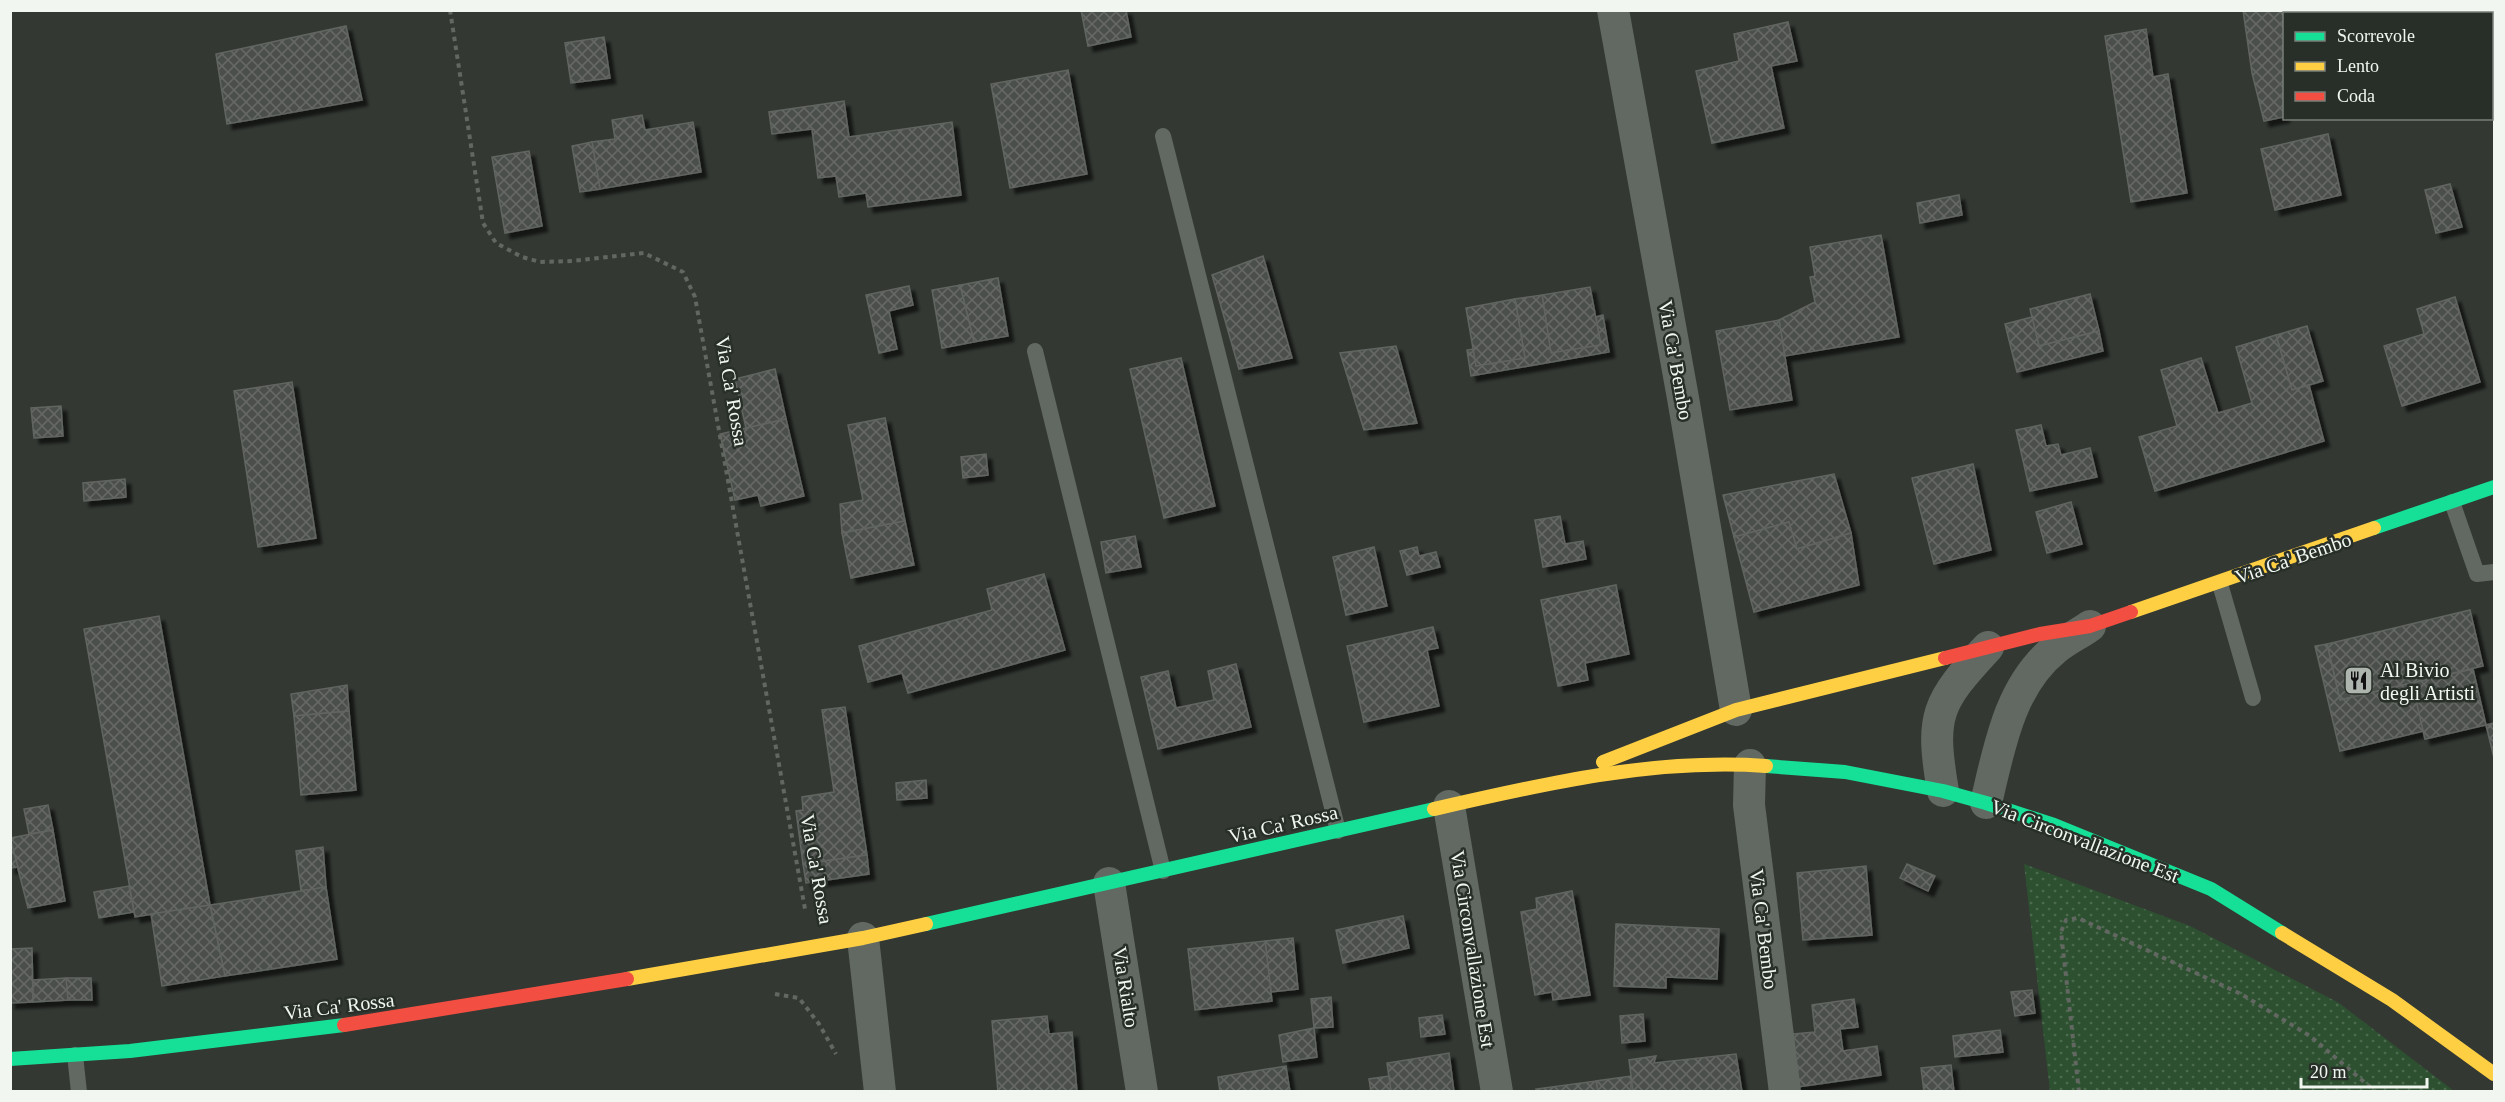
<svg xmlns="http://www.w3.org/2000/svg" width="2505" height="1102" font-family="'Times New Roman',serif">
<defs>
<pattern id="park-dots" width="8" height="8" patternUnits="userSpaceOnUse" patternTransform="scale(1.5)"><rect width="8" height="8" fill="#2d5130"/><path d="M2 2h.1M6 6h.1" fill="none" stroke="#4c6b4e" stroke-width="1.8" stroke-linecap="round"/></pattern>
<pattern id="building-cross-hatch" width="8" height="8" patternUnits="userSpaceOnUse" patternTransform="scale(1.5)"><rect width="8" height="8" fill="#4c4f4c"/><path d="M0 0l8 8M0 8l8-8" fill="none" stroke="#666966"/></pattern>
<filter id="shadow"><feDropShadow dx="5.5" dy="5.5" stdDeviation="1.5" flood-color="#0009"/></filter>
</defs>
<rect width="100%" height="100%" fill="#333833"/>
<polygon fill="url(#park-dots)" points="2024,864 2190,926 2339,1003 2454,1091 2050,1091"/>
<g fill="url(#building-cross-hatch)" stroke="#616561" stroke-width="1.5" filter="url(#shadow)">
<polygon points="1081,10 1126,10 1131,37 1088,46"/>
<polygon points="2243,10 2299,10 2300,14 2284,14 2284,117 2264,121 2252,73"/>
<polygon points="1788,22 1797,61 1771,66 1784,128 1712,143 1696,71 1739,61 1734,34"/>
<polygon points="346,26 362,100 227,124 216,54"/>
<polygon points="2146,29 2153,77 2168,74 2187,193 2131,202 2105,36"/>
<polygon points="604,37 610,78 571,83 565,43"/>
<polygon points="1068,70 1087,174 1010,188 991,84"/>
<polygon points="844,101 849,137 952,122 961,195 868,207 866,193 839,197 836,176 818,178 812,129 772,134 769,112"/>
<polygon points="642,115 645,130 693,122 701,172 600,189 592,142 615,139 612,120"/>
<polygon points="2328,134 2341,195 2275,210 2261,149"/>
<polygon points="592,142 600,189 580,192 572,146"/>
<polygon points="529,151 542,226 505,233 492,157"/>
<polygon points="2450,184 2462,227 2436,233 2425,190"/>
<polygon points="1959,195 1962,215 1920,223 1917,203"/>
<polygon points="1881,235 1899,337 1785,356 1779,320 1815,302 1810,277 1815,276 1810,247"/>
<polygon points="1263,256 1292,358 1239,369 1212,275"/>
<polygon points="998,278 1008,336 974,342 960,285"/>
<polygon points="960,285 974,342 942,348 932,290"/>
<polygon points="909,286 913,305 889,311 897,349 879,353 866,295"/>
<polygon points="1590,287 1601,345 1551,353 1542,295"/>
<polygon points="2090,294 2099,331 2039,346 2030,309"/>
<polygon points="1542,295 1551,353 1601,345 1596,317 1603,315 1609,352 1471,376 1467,350 1473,349 1476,366 1525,358 1515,299"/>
<polygon points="2455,297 2480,382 2402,406 2384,346 2424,334 2417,309"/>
<polygon points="1515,299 1525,358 1476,366 1466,308"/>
<polygon points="2032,317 2039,346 2099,331 2103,351 2017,372 2005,324"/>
<polygon points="1779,320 1792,400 1730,410 1716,331"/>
<polygon points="2307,326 2323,381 2292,390 2276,335"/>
<polygon points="2276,335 2292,390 2309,385 2324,441 2155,491 2139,437 2177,426 2161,370 2201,358 2218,413 2252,403 2236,347"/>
<polygon points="1396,346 1417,423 1364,430 1340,353"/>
<polygon points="1181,358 1215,506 1164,518 1130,369"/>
<polygon points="775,369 786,419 746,428 735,379"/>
<polygon points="292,382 316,538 258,547 234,391"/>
<polygon points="61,406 63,436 34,438 31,408"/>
<polygon points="885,418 905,521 842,533 840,504 863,500 848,425"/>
<polygon points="786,419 804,496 761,506 758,495 735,500 720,434"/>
<polygon points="2041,425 2046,446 2058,444 2061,455 2090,448 2097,477 2030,491 2016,430"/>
<polygon points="986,454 988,475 963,478 961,457"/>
<polygon points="1973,464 1991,550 1934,564 1912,478"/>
<polygon points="1834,474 1851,533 1797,549 1789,522 1734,537 1723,495"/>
<polygon points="125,479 126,497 84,501 83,483"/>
<polygon points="2071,502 2082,544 2047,553 2036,512"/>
<polygon points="1560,516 1565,544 1583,541 1586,559 1543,567 1535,520"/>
<polygon points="905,521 914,565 851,578 842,533"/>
<polygon points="1789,522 1797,549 1851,533 1859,585 1754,612 1734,537"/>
<polygon points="1135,536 1141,567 1106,573 1101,542"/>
<polygon points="1374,547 1387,606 1346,615 1333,557"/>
<polygon points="1417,547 1419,556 1436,552 1440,567 1407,575 1400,551"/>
<polygon points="1044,574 1065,650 908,693 902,673 868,682 859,646 992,610 987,589"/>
<polygon points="1616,585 1629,654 1585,663 1588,680 1558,686 1541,600"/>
<polygon points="2470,610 2483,666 2340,700 2327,644"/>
<polygon points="159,616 210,905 135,917 84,629"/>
<polygon points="1433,627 1438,648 1427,650 1439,706 1364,722 1347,646"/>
<polygon points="2327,644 2340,700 2412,683 2424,731 2340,751 2315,646"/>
<polygon points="1236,664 1251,727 1158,749 1141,677 1168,671 1176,708 1214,700 1208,671"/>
<polygon points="2473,669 2486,725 2425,739 2412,683"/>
<polygon points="347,685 349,711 294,716 291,694"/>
<polygon points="845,707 867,855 803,864 796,811 803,810 802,797 834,792 822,710"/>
<polygon points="349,711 356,790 301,795 294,716"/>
<polygon points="2494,723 2494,758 2486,725"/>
<polygon points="926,780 927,798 897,800 896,783"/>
<polygon points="48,805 53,830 29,834 24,809"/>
<polygon points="53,830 65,901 28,908 10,838"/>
<polygon points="10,838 18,867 10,868"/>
<polygon points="323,847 326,887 301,891 296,851"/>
<polygon points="867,855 869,874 806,883 803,864"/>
<polygon points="1907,864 1935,876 1928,891 1900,878"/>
<polygon points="1866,866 1872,935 1803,940 1797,873"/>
<polygon points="129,886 134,912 99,918 94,892"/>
<polygon points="326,887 337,959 225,976 210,905"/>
<polygon points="1572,891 1590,995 1553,1000 1552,992 1535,995 1521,912 1537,909 1536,898"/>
<polygon points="210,905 225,976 162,986 151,914"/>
<polygon points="1403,916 1409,948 1343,963 1336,930"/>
<polygon points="1616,924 1719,929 1717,979 1666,977 1666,988 1614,986"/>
<polygon points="1293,938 1298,989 1271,992 1265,941"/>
<polygon points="1265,941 1272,1001 1195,1010 1188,949"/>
<polygon points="32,948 33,1002 10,1003 10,949"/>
<polygon points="66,978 91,978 92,1000 68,1000"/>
<polygon points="66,978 68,1000 33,1002 33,980"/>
<polygon points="2032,990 2035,1013 2015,1016 2011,992"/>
<polygon points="1331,997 1333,1027 1314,1028 1311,999"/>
<polygon points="1854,999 1858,1027 1840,1029 1843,1051 1877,1046 1881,1075 1791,1088 1783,1035 1815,1032 1812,1005"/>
<polygon points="1643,1014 1645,1041 1622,1043 1620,1016"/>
<polygon points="1442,1015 1445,1034 1421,1037 1419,1018"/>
<polygon points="1047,1016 1049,1034 1072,1032 1077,1092 998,1092 992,1021"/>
<polygon points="1314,1028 1317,1057 1283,1062 1279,1035"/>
<polygon points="2000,1030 2003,1052 1955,1057 1953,1036"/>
<polygon points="1449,1053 1454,1092 1391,1092 1387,1063"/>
<polygon points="1736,1054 1742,1092 1633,1092 1629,1060 1656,1056 1654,1063"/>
<polygon points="1951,1065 1954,1092 1924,1092 1921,1068"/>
<polygon points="1286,1066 1290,1092 1220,1092 1218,1077"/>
<polygon points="1389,1076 1391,1092 1371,1092 1369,1079"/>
<polygon points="1631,1076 1631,1092 1598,1092 1596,1081"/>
<polygon points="1596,1081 1598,1092 1537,1092 1536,1089"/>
</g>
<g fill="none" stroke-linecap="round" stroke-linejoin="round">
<g stroke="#626762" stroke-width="4" stroke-dasharray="4.5 4.5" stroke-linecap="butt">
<polyline points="450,10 483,223 496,243 522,257 540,262 572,261 644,253 683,272 695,297 805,909"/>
<polyline points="775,994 799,998 819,1024 836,1054"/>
<polyline points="2079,1092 2061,932 2066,920 2078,918 2241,994 2310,1036 2376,1092"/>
</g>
<g stroke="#626962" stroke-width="16">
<polyline points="1163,136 1338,831"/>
<polyline points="1035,351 1163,871"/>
<polyline points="2452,502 2477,574 2494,572"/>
<polyline points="2220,584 2253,698"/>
<polyline points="75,1055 79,1092"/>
</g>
<g stroke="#626962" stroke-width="32">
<polyline points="1613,10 1683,398 1736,710"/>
<polyline points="1750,765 1749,805 1785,1092"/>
<path d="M 1943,791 C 1930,715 1936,703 1988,647"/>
<path d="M 1986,803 C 1999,749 2009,686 2055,649 C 2066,640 2079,634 2090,626"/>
<polyline points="1449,806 1497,1092"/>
<polyline points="1109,883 1142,1092"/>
<polyline points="863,938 880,1092"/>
</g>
<g stroke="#16e098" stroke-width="14">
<polyline points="2374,528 2494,487"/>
<polyline points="1766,766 1845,772 1943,791 1986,803 2054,825 2211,889 2282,933"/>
<polyline points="926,924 1434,809"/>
<polyline points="10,1059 130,1051 344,1025"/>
</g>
<g stroke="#ffcf43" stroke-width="14">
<polyline points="2131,612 2374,528"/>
<polyline points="1603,762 1736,710 1945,658"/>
<path d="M 1434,809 C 1542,784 1654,758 1766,766"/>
<polyline points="2282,933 2392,1000 2494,1074"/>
<polyline points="627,979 863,938 926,924"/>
</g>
<g stroke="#f24e42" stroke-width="14">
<polyline points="1945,658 2040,634 2090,626 2131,612"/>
<polyline points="344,1025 627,979"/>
</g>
</g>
<defs>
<symbol id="restaurant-square" viewBox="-11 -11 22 22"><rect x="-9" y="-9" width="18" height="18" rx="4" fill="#aeb4ae" stroke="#282f28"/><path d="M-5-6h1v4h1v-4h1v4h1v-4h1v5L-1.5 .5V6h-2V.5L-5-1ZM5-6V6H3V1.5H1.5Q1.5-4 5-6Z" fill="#111"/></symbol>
</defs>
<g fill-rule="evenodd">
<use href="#restaurant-square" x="2342" y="664" width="33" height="33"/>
</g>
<g text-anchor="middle" stroke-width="5" stroke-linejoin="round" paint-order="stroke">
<g font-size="20" fill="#f1f6f1" stroke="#282f28">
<text transform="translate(1676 360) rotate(80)" y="7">Via Ca' Bembo</text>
<text transform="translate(732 391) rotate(80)" y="7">Via Ca' Rossa</text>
<text transform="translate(2293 558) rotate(-19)" y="7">Via Ca' Bembo</text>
<text transform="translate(1283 824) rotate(-13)" y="7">Via Ca' Rossa</text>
<text transform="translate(2085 841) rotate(21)" y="7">Via Circonvallazione Est</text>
<text transform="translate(817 869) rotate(80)" y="7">Via Ca' Rossa</text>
<text transform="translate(1764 929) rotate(83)" y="7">Via Ca' Bembo</text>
<text transform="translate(1473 949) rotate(81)" y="7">Via Circonvallazione Est</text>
<text transform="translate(1126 987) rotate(81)" y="7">Via Rialto</text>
<text transform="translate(339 1006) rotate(-7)" y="7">Via Ca' Rossa</text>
</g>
<g font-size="20" fill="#f1f6f1" stroke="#282f28" text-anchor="start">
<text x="2380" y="677">Al Bivio<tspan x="2380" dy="23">degli Artisti</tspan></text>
</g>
</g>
<rect width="2505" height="1102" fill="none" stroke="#f1f6f1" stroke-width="24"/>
<rect x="2283" y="12" width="210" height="108" fill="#282f28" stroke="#787f78" stroke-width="1.5"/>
<rect x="2295" y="32" width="30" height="9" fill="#16e098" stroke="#787f78" stroke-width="1.5"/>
<text x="2337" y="42" font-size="18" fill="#f1f6f1">Scorrevole</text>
<rect x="2295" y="62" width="30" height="9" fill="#ffcf43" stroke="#787f78" stroke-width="1.5"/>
<text x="2337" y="72" font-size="18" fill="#f1f6f1">Lento</text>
<rect x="2295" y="92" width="30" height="9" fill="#f24e42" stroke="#787f78" stroke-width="1.5"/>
<text x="2337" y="102" font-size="18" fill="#f1f6f1">Coda</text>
<path d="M2301 1078v9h126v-9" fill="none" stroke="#f1f6f1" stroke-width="3"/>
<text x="2310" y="1078" font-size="18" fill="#f1f6f1" stroke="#282f28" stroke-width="4.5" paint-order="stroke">20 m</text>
</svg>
